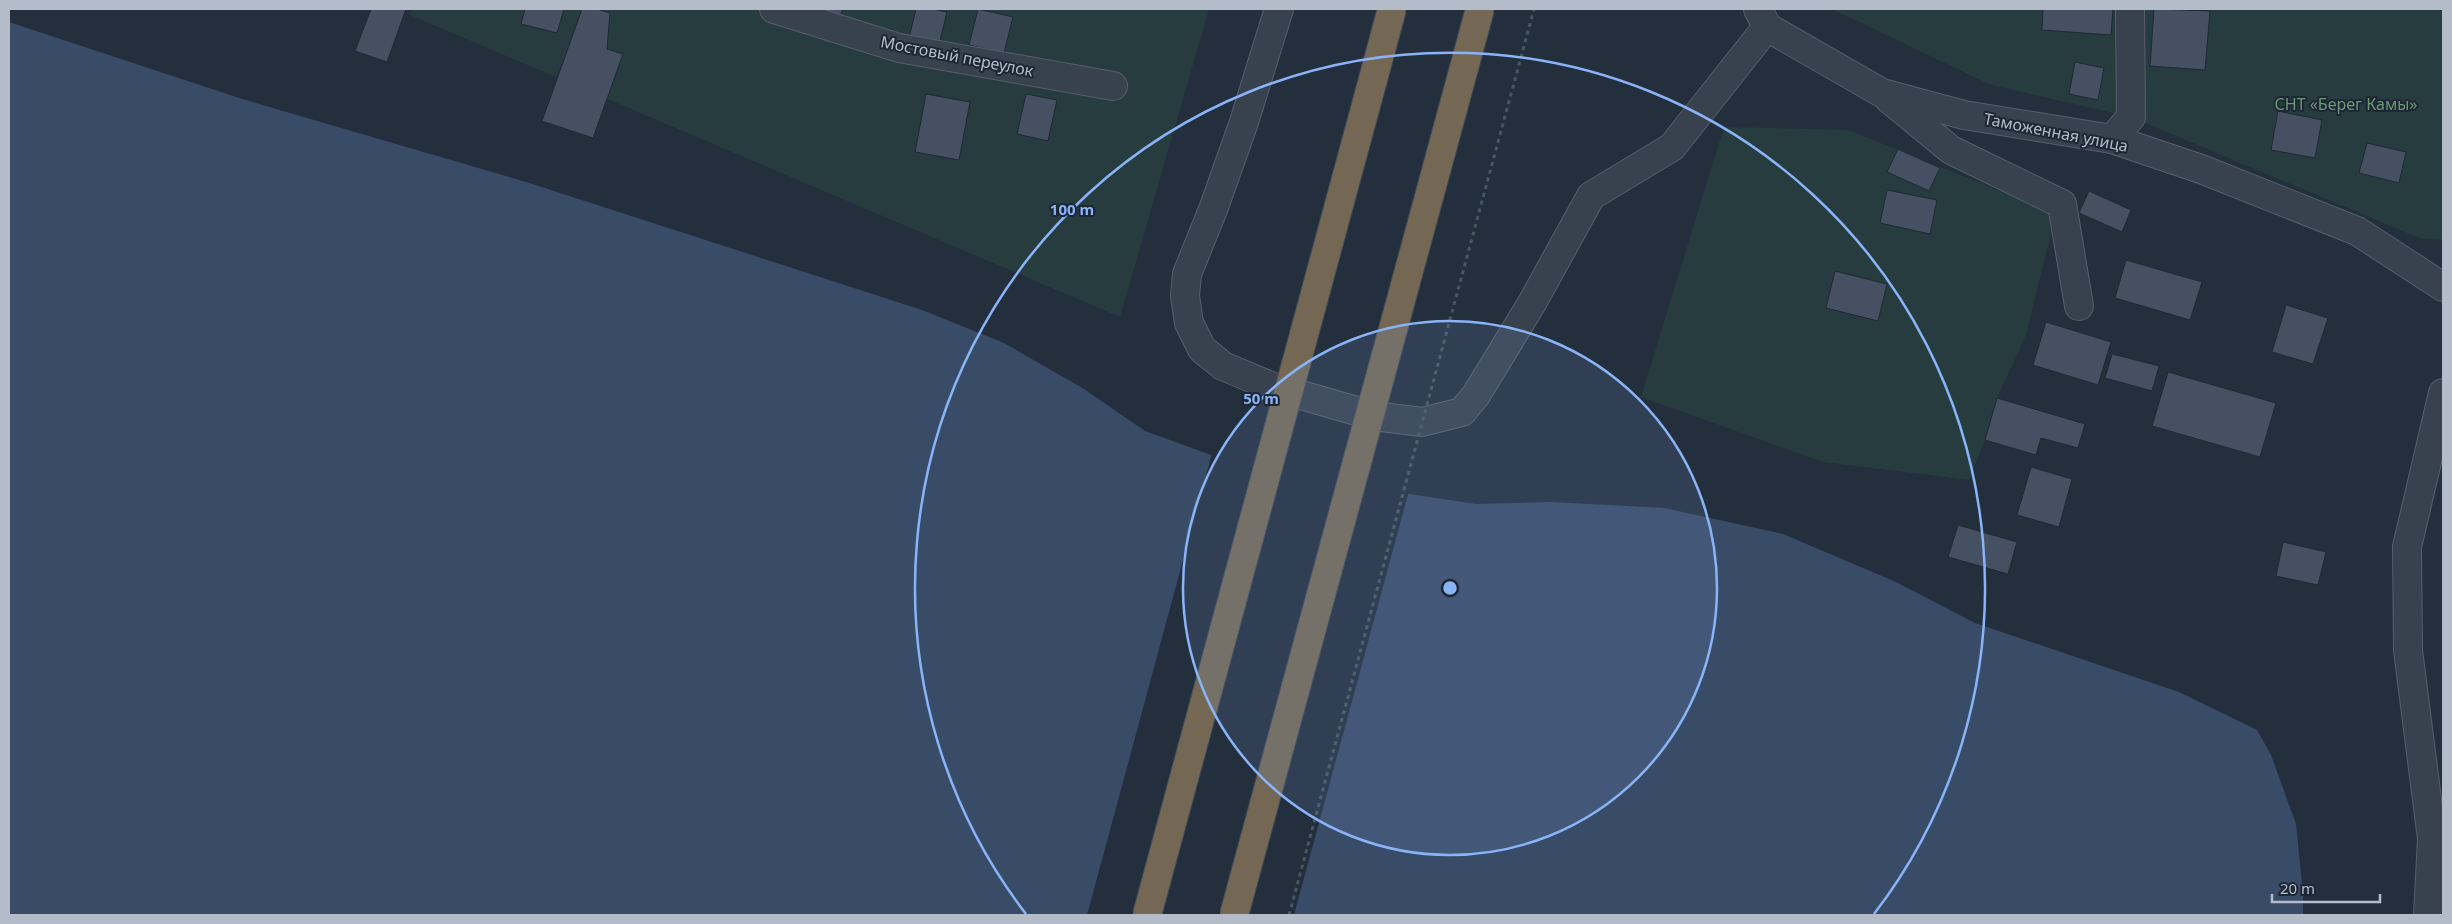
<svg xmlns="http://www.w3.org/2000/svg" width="2452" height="924" font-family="'Noto Sans',sans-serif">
<rect width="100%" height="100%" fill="#242f3e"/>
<g fill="#263c3f">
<polygon points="412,9 1209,9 1120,317 410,15"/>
<polygon points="1832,9 2443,9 2443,240 2419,238 2131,117 1991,85"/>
<polygon points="1724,127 1848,130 2056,213 2026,335 1997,398 1985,440 1969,480 1823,462 1641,397"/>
</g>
<polygon fill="#394c67" points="9,22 239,98 526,182 922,310 1004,343 1084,389 1145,431 1214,456 1356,486 1476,504 1551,502 1664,508 1783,534 1896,582 1975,623 2179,692 2257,730 2271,755 2296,824 2303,894 2303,915 9,915"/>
<polygon fill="#242f3e" points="1212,453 1356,483 1409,491 1294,915 1087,915"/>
<g fill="#455162" stroke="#1f2835">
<polygon points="371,9 406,9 387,62 355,51"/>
<polygon points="525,9 564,9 557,33 521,24"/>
<polygon points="582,9 597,9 610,13 607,49 623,54 593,138 542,121"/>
<polygon points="822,9 843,9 840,16"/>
<polygon points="916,9 932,9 947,12 939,45 909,38"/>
<polygon points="978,9 1013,17 1004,53 969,45"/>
<polygon points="2043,9 2113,9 2111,35 2042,30"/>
<polygon points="2154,9 2210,11 2205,70 2150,66"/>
<polygon points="2075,62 2104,68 2098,100 2069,94"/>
<polygon points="926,94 970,102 959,160 915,152"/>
<polygon points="1026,94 1057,100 1048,141 1017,134"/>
<polygon points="2278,111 2322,120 2315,158 2271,150"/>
<polygon points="2367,143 2406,152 2399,183 2359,173"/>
<polygon points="1898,149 1940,168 1929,191 1887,172"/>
<polygon points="1887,190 1937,200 1930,234 1880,223"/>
<polygon points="2089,191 2131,210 2122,232 2079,213"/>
<polygon points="2126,260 2202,282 2190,320 2115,298"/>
<polygon points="1835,271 1887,284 1878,321 1826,308"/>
<polygon points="2286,305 2328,318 2313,364 2272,352"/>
<polygon points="2046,322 2111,342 2098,385 2033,365"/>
<polygon points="2112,354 2159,366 2152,391 2105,378"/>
<polygon points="2168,372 2276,403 2260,457 2152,426"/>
<polygon points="1997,398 2085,424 2078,448 2041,438 2036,455 1985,440"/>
<polygon points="2031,467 2072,479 2059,527 2017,515"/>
<polygon points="1958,525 2017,542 2008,574 1948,557"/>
<polygon points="2283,542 2326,552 2318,585 2276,576"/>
</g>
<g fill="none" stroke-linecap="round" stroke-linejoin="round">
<defs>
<g id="minor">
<polyline points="774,9 899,48 1113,86"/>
<polyline points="1279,9 1244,122 1214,207 1187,274 1185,296 1189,323 1202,349 1223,366 1273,387 1374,416 1422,422 1462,412 1476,395 1532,303 1591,196 1672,147 1767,27"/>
<polyline points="1758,9 1767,27 1882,93 1964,115 2112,139 2201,169 2357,231 2443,287"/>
<polyline points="1889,99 1951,150 2062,204 2079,306"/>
<polyline points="2112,139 2131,117 2130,9"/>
<polyline points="2428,915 2432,839 2408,650 2407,547 2443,393"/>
</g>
</defs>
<use href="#minor" stroke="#565f6c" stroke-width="30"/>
<use href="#minor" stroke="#38414e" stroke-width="28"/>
<defs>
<g id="highway-bridge">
<polyline points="1147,915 1392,9"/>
<polyline points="1234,915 1480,9"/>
</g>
</defs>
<use href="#highway-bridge" stroke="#434c59" stroke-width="30" stroke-linecap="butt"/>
<polyline stroke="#44595c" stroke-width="3" stroke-dasharray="4 4" stroke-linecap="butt" points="1289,915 1534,9"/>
<use href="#highway-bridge" stroke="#746855" stroke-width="28"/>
</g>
<circle cx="1450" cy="588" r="267" fill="#8ab4f8" fill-opacity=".12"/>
<g fill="none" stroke="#8ab4f8" stroke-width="2.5">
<circle cx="1450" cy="588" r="267"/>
<path d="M1026 914A535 535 0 1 1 1874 914"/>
</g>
<g text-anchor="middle" stroke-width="4" stroke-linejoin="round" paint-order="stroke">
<g font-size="16" fill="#b4bcc9" stroke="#1d2633">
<text transform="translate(957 56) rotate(11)" y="6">Мостовый переулок</text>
<text transform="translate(2056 132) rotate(11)" y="6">Таможенная улица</text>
</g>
<g font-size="16" fill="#6b9a76" stroke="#1d2633">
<text x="2346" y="110">СНТ «Берег Камы»</text>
</g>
</g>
<circle cx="1450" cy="588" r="8" fill="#8ab4f8" stroke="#1d2633" stroke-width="2.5"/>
<g font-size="15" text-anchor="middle" font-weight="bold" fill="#8ab4f8" stroke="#1d2633" stroke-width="4" stroke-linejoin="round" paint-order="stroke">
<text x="1072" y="215">100 m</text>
<text x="1261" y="404">50 m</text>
</g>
<rect width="2452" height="924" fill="none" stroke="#b4bcc9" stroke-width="20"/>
<path d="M2272 894v8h108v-8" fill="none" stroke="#b4bcc9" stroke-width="2.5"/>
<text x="2280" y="894" font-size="15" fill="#b4bcc9" stroke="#1d2633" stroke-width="4" paint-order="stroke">20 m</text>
</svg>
